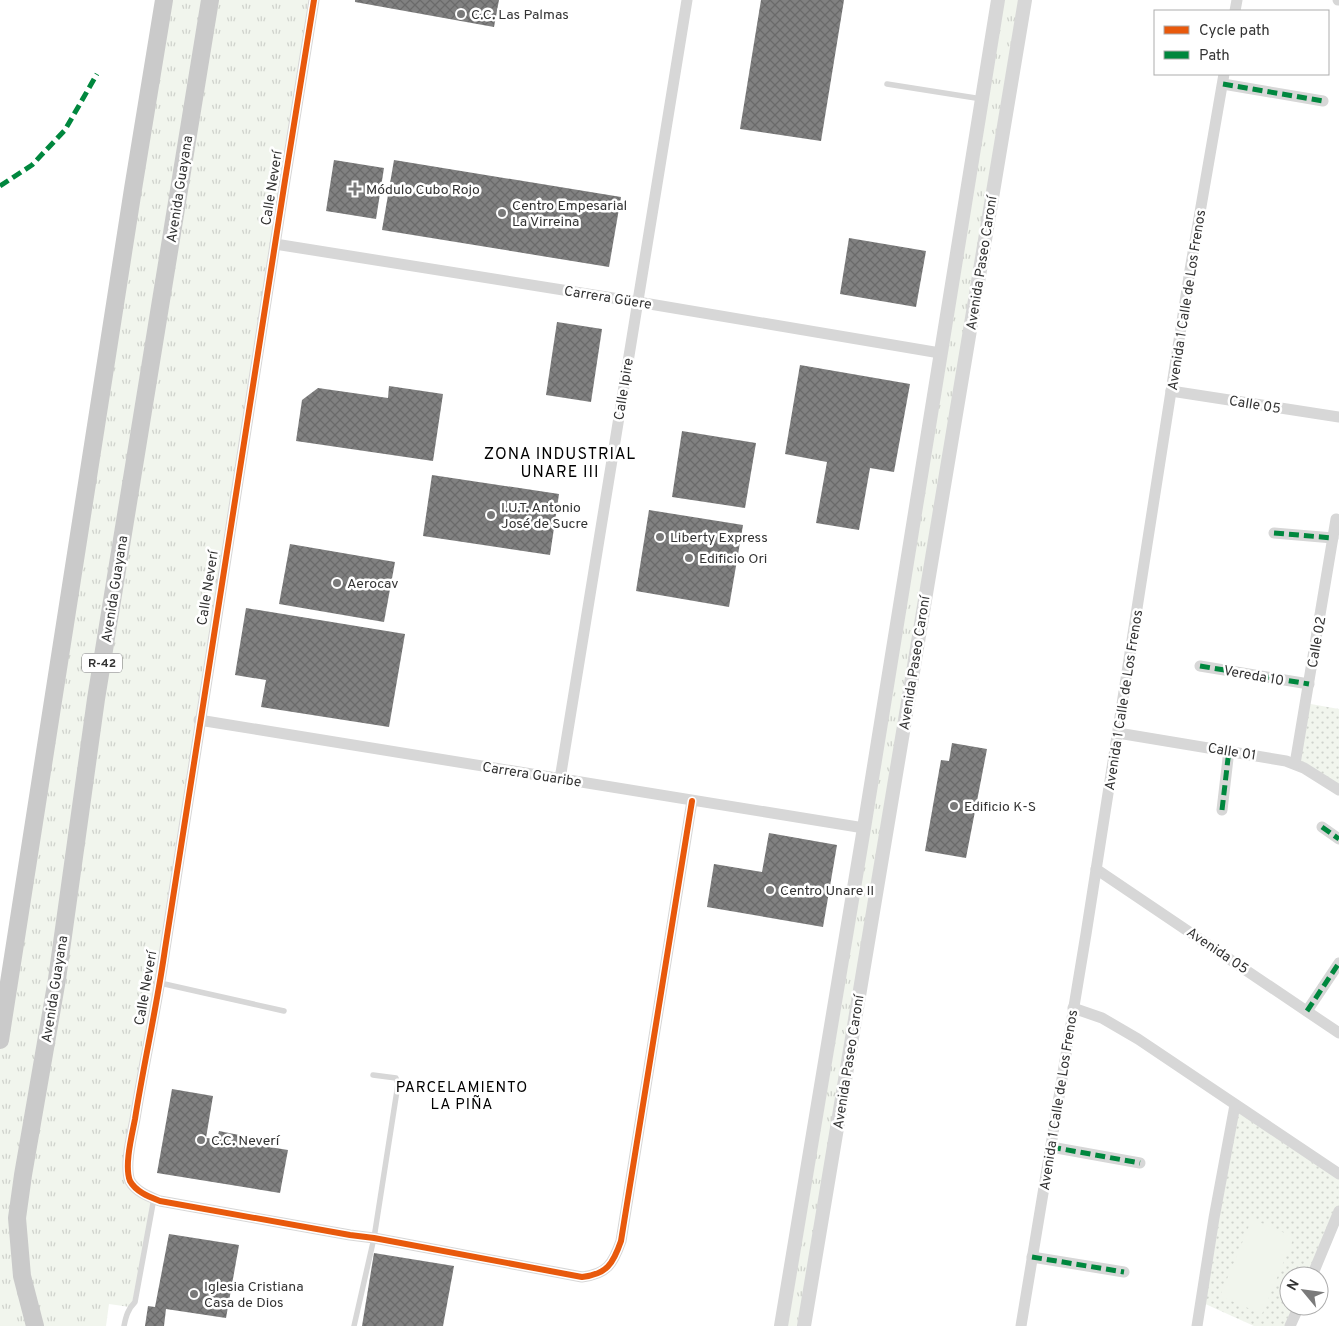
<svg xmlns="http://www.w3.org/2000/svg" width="1339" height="1326" font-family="Overpass,sans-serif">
<defs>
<pattern id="grass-tufts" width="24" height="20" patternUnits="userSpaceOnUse" patternTransform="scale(1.25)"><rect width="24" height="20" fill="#f1f5ed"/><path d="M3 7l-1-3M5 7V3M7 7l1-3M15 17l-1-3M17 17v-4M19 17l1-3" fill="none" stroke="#cfd2cc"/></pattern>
<pattern id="park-dots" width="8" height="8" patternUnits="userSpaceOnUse" patternTransform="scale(1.25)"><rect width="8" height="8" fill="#f1f5ed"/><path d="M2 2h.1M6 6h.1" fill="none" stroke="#cfd2cc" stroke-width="1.8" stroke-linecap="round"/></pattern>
<pattern id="building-cross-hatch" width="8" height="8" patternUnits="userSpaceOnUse" patternTransform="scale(1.25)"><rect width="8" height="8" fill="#818181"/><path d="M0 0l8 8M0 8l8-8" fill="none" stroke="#6a6a6a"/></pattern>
</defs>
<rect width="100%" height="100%" fill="#fff"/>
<g fill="url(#grass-tufts)">
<polygon points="164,0 314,0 130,1180 154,1198 135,1302 130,1307 109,1304 106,1326 0,1326 0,1040"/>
<polygon points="998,0 1025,0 804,1326 781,1326"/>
</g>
<g fill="url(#park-dots)">
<polygon points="1305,703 1339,709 1339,784 1295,764"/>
<polygon points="1235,1105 1339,1174 1339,1211 1312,1276 1289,1276 1289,1306 1299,1306 1290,1326 1254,1326 1201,1302"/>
</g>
<polygon fill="#f1f5ed" points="1252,1219 1294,1237 1262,1314 1220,1296"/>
<g fill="url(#building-cross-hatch)">
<polygon points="355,0 499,0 494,27 355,2"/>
<polygon points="761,0 844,0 821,141 740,129"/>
<polygon points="334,160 384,168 376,219 326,211"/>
<polygon points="394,160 621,197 609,267 382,230"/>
<polygon points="849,238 926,251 916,307 840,294"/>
<polygon points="557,322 602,329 591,402 546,395"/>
<polygon points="800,365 910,384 894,472 870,468 859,530 816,523 827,462 785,454"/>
<polygon points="389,386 443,394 433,461 296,441 302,400 318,388 388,398"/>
<polygon points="682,431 756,443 745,508 672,497"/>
<polygon points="432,475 559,494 550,555 423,536"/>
<polygon points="649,510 743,525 729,607 636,591"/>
<polygon points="290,544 395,562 384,622 279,604"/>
<polygon points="246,608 405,634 389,727 261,707 266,680 235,675"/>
<polygon points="952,743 987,749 966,858 925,851 941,760 949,761"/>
<polygon points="769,833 837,845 823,927 707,907 714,864 762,872"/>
<polygon points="172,1089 213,1096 206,1138 217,1139 219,1131 239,1135 239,1142 288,1150 280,1193 157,1173"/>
<polygon points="169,1234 239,1245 226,1318 166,1309 164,1326 145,1326 148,1306 155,1307"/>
<polygon points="374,1253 454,1266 443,1326 362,1326"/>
</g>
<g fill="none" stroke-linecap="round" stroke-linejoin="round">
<g stroke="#d7d7d7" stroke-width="5.5">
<polyline points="887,84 982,99"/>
<polyline points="160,983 284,1011"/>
<path d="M 124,1326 C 126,1316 128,1309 135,1302 L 154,1198"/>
<polyline points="354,1326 374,1238 398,1084 396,1078 373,1075"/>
</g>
<g stroke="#d7d7d7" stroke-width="11">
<path d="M 314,0 C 263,316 213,632 165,949 C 157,1006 144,1062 135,1119 C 132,1135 124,1166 130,1181 C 136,1192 150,1197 160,1201 L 350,1235 L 374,1238 L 582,1277 C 607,1274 613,1264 621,1241 L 692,801"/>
<polyline points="1338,0 1339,0"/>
<polyline points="1235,11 1237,0"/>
<polyline points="1223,84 1323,101"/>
<polyline points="275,244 638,302 940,353"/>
<polyline points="1171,391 1339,417"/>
<polyline points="1274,533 1333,538"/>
<polyline points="1200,666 1309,684"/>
<polyline points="199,720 864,828"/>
<polyline points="1118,733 1286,761 1304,768 1339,790"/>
<polyline points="1295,764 1336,519"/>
<polyline points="560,779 687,0"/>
<polyline points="1222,810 1229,750"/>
<polyline points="1322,827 1339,839"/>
<polyline points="1096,869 1339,1033"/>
<polyline points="1073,1008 1102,1018 1138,1039 1339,1174"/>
<polyline points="1307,1011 1339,963"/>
<polyline points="1051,1147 1140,1163"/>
<polyline points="1032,1257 1124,1272"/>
<polyline points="1312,1276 1339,1211"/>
<polyline points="1021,1326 1086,934 1190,270 1224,74"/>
<polyline points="1197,1326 1214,1218 1235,1105"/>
<polyline points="1290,1326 1299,1306"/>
</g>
<g stroke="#d7d7d7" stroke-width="14">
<polyline points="781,1326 864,828 998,0"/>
<polyline points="804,1326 1025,0"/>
</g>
<g stroke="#cacaca" stroke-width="18">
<polyline points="0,1040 133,189 164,0"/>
<polyline points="35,1326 22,1276 17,1218 23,1175 57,979 96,699 210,0"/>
</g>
<g stroke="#00873e" stroke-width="5" stroke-dasharray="10 5" stroke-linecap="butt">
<polyline points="1223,84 1323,101"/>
<polyline points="0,186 32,165 65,130 97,74"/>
<polyline points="1274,533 1333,538"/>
<polyline points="1200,666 1309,684"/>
<polyline points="1222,810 1229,750"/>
<polyline points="1322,827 1339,839"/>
<polyline points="1307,1011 1339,963"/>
<polyline points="1051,1147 1140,1163"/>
<polyline points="1032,1257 1124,1272"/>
</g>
<defs>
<path id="cycleway" d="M 314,0 C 263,316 213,632 165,949 C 157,1006 144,1062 135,1119 C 132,1135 124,1166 130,1181 C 136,1192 150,1197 160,1201 L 350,1235 L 374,1238 L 582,1277 C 607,1274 613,1264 621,1241 L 692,801"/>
</defs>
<use href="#cycleway" stroke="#fff" stroke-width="9"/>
<use href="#cycleway" stroke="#e8590c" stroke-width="6"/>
</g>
<g fill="#7a7a7a" stroke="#fff" stroke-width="2">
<circle cx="461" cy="14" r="5"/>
<path d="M352.5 181.5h5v5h5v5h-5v5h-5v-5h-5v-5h5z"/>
<circle cx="502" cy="213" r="5"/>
<circle cx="491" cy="515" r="5"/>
<circle cx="660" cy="537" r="5"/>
<circle cx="689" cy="558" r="5"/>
<circle cx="337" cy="583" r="5"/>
<circle cx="954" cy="806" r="5"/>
<circle cx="770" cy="890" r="5"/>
<circle cx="201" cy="1140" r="5"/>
<circle cx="194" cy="1294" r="5"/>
</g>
<g text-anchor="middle" stroke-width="5" stroke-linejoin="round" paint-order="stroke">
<rect fill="#fff" stroke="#707070" stroke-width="1" x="82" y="653.5" width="40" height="19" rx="4"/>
<g font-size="12" font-weight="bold" fill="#333">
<text x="102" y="667">R-42</text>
</g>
<g font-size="14" fill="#333" stroke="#fff" text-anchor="start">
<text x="471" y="19">C.C. Las Palmas</text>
<text x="366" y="194">Módulo Cubo Rojo</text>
<text x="512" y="210">Centro Empesarial<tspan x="512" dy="16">La Virreina</tspan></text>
<text x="501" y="512">I.U.T. Antonio<tspan x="501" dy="16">José de Sucre</tspan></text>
<text x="670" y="542">Liberty Express</text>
<text x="699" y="563">Edificio Ori</text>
<text x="347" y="588">Aerocav</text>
<text x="964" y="811">Edificio K-S</text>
<text x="780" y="895">Centro Unare II</text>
<text x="211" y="1145">C.C. Neverí</text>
<text x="204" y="1291">Iglesia Cristiana<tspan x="204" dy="16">Casa de Dios</tspan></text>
</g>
<g font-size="14" fill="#333" stroke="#fff">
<text transform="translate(271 188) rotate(-81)" y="5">Calle Neverí</text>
<text transform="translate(179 189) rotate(-81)" y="5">Avenida Guayana</text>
<text transform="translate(981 263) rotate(-81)" y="5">Avenida Paseo Caroní</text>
<text transform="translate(608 297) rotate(9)" y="5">Carrera Güere</text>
<text transform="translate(1186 300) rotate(-81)" y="5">Avenida 1 Calle de Los Frenos</text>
<text transform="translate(623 389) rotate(-81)" y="5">Calle Ipire</text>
<text transform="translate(1255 404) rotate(9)" y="5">Calle 05</text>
<text transform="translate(207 588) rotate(-81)" y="5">Calle Neverí</text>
<text transform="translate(114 589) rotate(-81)" y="5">Avenida Guayana</text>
<text transform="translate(1316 642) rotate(-80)" y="5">Calle 02</text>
<text transform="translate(914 663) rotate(-81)" y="5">Avenida Paseo Caroní</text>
<text transform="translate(1254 675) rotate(10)" y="5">Vereda 10</text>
<text transform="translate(1123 700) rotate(-81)" y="5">Avenida 1 Calle de Los Frenos</text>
<text transform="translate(1232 751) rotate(9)" y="5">Calle 01</text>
<text transform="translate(532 774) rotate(9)" y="5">Carrera Guaribe</text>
<text transform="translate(1218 950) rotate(34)" y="5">Avenida 05</text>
<text transform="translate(145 988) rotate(-80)" y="5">Calle Neverí</text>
<text transform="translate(54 989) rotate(-81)" y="5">Avenida Guayana</text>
<text transform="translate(848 1062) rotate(-81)" y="5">Avenida Paseo Caroní</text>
<text transform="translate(1058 1100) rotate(-81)" y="5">Avenida 1 Calle de Los Frenos</text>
</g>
<g font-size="15" letter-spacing="1" fill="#000" stroke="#fff">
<text x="462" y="1092">PARCELAMIENTO<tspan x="462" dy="17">LA PIÑA</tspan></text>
</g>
<g font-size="16" letter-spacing="1" fill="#000" stroke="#fff">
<text x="560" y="459">ZONA INDUSTRIAL<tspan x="560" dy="18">UNARE III</tspan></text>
</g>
</g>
<rect x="1154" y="10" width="175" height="65" fill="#ffffff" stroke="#adadad"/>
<rect x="1164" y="26" width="25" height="8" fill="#e8590c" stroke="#adadad"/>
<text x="1199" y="35" font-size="15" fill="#333333">Cycle path</text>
<rect x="1164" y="51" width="25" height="8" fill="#00873e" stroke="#adadad"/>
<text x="1199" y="60" font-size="15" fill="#333333">Path</text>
<g transform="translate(1304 1291) rotate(299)"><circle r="24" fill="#ffffff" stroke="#adadad"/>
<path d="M0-4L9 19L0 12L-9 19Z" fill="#7a7a7a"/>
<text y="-8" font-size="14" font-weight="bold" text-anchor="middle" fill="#333333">N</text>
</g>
</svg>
